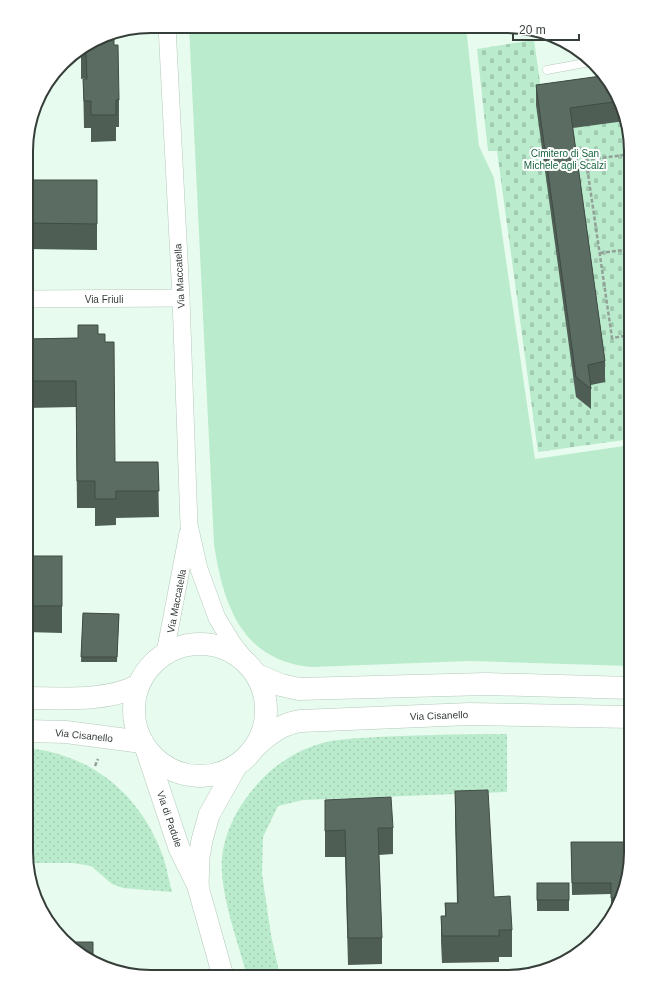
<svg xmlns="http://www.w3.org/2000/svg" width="657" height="1003" font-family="Arial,sans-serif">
<defs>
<pattern id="grass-dots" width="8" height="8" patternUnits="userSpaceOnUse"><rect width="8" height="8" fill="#bbebcd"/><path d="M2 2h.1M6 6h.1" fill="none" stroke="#a1cbb1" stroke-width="1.8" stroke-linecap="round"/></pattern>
<pattern id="cemetery-stones" width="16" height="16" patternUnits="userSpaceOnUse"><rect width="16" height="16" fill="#bbebcd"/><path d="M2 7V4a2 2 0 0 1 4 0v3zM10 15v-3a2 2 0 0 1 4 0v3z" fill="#a1cbb1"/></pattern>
</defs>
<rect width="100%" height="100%" fill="#e7fcee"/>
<g fill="url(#grass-dots)">
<path d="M 507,734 L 507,792 L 303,800 L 278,806 L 263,837 L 262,874 L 271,935 L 280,976 L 247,976 C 238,942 219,892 222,858 C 224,836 234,814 247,797 C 264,773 288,754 316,745 C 336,738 356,739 376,737 C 420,735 463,734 507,734 Z"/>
<path d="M 26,748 C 93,754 142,796 164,859 C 167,870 169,881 172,892 L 123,888 L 112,884 L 91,866 L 72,863 L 28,863 L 26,852 Z"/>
</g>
<polygon fill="url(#cemetery-stones)" points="534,40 542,96 621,103 631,151 631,439 538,452 497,151 488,151 477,49"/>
<path fill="#bbebcd" d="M 189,26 L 466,27 L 479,146 L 494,178 L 535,459 L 631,445 L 631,666 L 470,661 L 312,667 C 242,661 223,605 214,544 Z"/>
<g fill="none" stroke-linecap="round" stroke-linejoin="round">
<defs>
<polyline id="service" points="547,70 590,62"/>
<g id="minor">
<polyline points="167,26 181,298 189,525 199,569 217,618 233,644 249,664"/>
<polyline points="27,299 181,298"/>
<polyline points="165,653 188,533"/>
</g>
<g id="tertiary">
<polyline points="146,749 179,848 198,886"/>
<polyline points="223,976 198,887 199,857 202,840 209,815 237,765"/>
</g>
<g id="secondary">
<circle cx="200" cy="710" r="66"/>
<polyline points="257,675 281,685 299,689 486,684 631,688"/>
<path d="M 26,698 C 61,698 106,702 137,686"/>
<polyline points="26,731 66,732 142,742"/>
<path d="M 256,746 C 268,734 284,723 301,721 L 469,714 L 631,717"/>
</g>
</defs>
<use href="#service" stroke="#b5c9bc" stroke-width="9"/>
<use href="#minor" stroke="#b5c9bc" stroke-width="18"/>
<use href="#tertiary" stroke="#b5c9bc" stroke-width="22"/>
<use href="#secondary" stroke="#b5c9bc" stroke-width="23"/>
<g stroke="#92a197" stroke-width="2.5" stroke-dasharray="4 2" stroke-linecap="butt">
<polyline points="600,253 631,249"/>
<polyline points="631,335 612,338 586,160 631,154"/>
<polyline points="95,766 98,759"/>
</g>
<use href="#service" stroke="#fff" stroke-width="8"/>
<use href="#minor" stroke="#fff" stroke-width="17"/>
<use href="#tertiary" stroke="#fff" stroke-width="21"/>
<use href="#secondary" stroke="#fff" stroke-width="22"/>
</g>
<g fill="#4e5e54">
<polygon points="114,45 119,100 119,127 116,127 116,141 91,142 91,128 84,128 83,79 86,78 81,79 81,50"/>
<polygon points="601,76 621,103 625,121 573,128 605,361 605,382 591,385 591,409 576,397 536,105 536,85"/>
<polygon points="27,180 97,180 97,250 27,249"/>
<polygon points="78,325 98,334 105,342 115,462 158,462 159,517 116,518 116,525 95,526 95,508 77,508 76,407 27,408 27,339 78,338"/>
<polygon points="26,556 62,556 62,633 26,632"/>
<polygon points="83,613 119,614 117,662 81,662"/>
<polygon points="455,791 494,897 512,930 512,957 499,957 499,962 442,963 441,942 441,916 445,916 445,903 457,903 455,818"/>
<polygon points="325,800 393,828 393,854 379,855 382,938 382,964 348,965 345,857 325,857"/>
<polygon points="571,842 624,892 615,909 611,909 611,894 572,895"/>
<rect x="537" y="883" width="32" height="28"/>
</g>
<g fill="#5b6d62" stroke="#404c45">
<polygon points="109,34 114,34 114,45 118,45 119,100 116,100 116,115 91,115 91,101 84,101 83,79 87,79 86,52 81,52 81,50"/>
<polygon points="601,76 620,101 570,108 605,361 588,365 591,389 576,377 536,85"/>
<polygon points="27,180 97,180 97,224 27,223"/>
<polygon points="78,325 98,325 98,334 105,334 105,342 114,342 115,462 158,462 159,491 116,491 116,499 95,499 95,481 77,481 76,381 27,381 27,339 78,338"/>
<rect x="26" y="556" width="36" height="50"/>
<polygon points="83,613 119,614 117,657 81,657"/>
<polygon points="488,790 494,897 510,896 512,930 499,930 499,936 442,936 441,916 446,916 445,903 458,903 455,791"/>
<polygon points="391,797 393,828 378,828 382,938 348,938 345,830 325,831 325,800"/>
<polygon points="571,842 631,842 631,860 624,892 621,898 611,898 611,883 572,883"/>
<rect x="537" y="883" width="32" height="17"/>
<polygon points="69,942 93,942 93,959 75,951 69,943"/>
</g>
<g text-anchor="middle" stroke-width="4" stroke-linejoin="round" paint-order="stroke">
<g font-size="10" fill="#196540" stroke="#fff">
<text x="565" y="157">Cimitero di San<tspan x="565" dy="12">Michele agli Scalzi</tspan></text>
</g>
<g font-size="10" fill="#363e39" stroke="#fff">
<text transform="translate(179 276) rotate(-93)" y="4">Via Maccatella</text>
<text x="104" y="303">Via Friuli</text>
<text transform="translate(176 601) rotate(-79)" y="4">Via Maccatella</text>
<text transform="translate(439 715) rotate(-2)" y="4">Via Cisanello</text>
<text transform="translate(84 735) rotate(6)" y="4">Via Cisanello</text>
<text transform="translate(170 819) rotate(71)" y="4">Via di Padule</text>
</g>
</g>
<path d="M0 0H657V1003H0ZM151 33H506A118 118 0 0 1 624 151V852A118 118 0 0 1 506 970H151A118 118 0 0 1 33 852V151A118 118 0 0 1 151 33Z" fill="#fff" fill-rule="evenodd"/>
<path fill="none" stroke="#363e39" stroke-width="2" d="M151 33H506A118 118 0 0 1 624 151V852A118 118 0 0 1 506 970H151A118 118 0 0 1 33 852V151A118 118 0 0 1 151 33Z"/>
<path d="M513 34v6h66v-6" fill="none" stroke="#363e39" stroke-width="2"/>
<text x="519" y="34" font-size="12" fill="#363e39" stroke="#ffffff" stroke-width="3" paint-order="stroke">20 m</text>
</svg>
